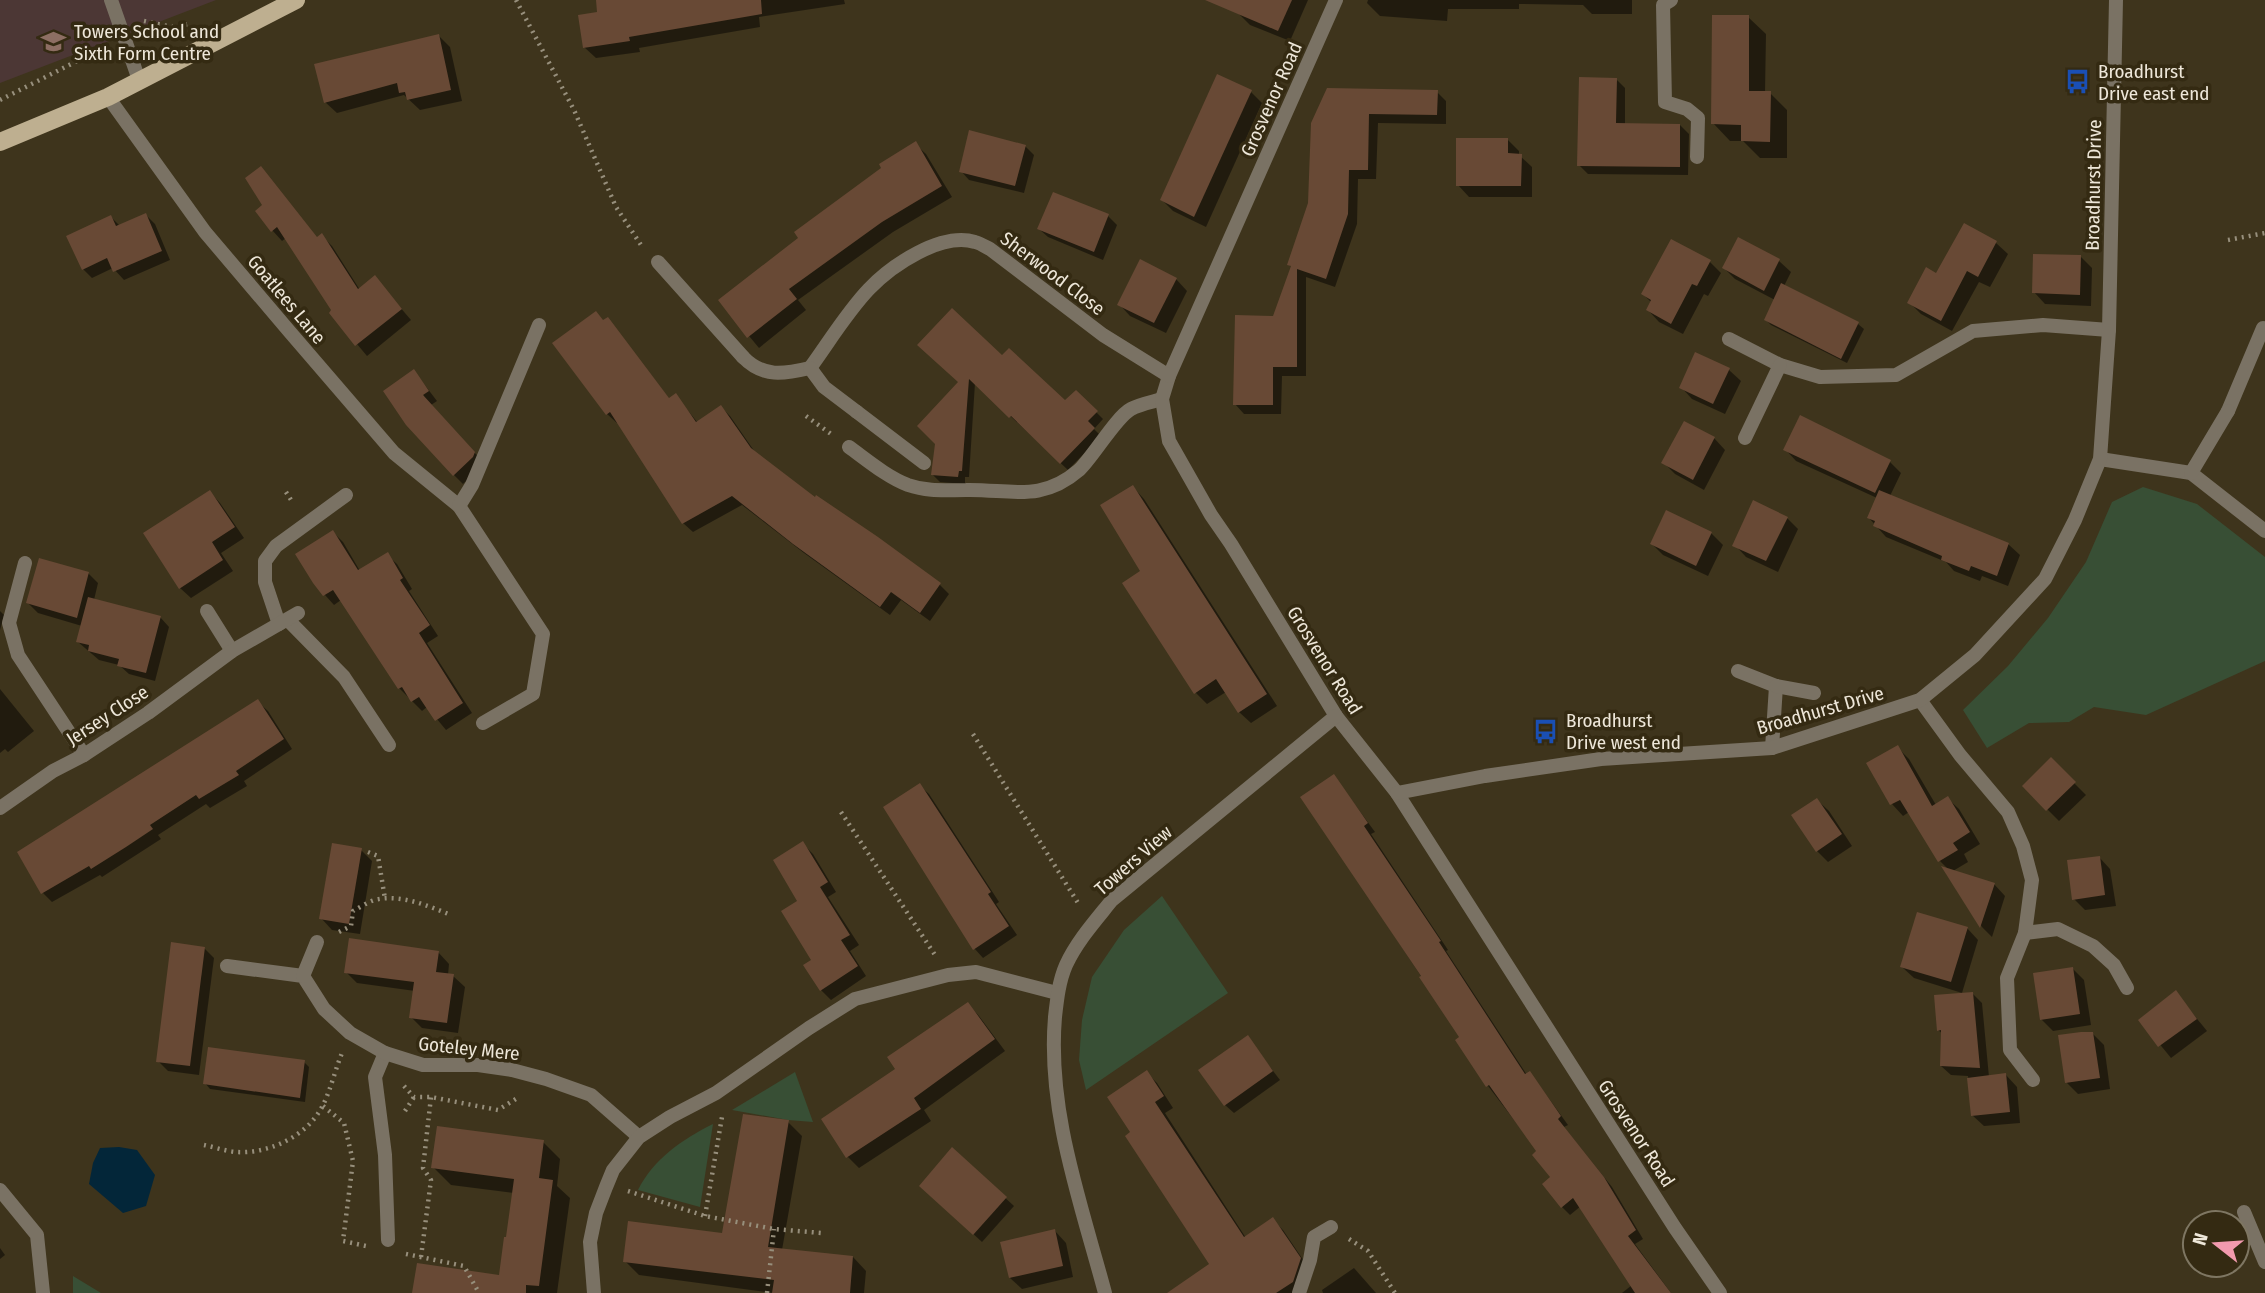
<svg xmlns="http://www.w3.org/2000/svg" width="2265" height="1293" font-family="'Fira Sans Condensed',sans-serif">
<rect width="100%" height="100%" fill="#3e341c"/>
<polygon fill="#4c3735" points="0,0 216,0 0,83"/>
<g fill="#384f35">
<polygon points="2143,487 2197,504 2265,557 2265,661 2146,715 2094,707 2069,722 2029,723 1987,748 1963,710 2008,666 2048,618 2086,562 2112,502"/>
<polygon points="1162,896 1228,993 1086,1090 1079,1060 1082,1020 1092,977 1124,930"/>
<polygon points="795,1072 813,1122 788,1120 732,1110"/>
<path d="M 713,1124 L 700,1207 L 638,1190 C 653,1159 683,1139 713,1124 Z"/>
<polygon points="73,1276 101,1293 73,1293"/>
</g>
<polygon fill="#032639" points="119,1147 137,1150 155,1175 146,1206 123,1213 89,1184 93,1163 100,1148"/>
<g fill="#0007">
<polygon points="597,0 844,0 845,4 759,17 760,27 639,48 640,52 596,58 584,47 599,13"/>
<polygon points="1244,0 1308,0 1290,41 1250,25 1238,13"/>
<polygon points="1368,0 1632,0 1632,14 1592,14 1583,5 1519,4 1519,9 1448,9 1447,21 1380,16 1367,3"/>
<polygon points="1748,17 1766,34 1765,93 1770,93 1787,110 1787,158 1760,158 1743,141 1730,141 1713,123"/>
<polygon points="439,36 450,47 462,101 420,110 404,95 337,113 325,102"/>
<polygon points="1617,80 1625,88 1625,125 1680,125 1689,134 1688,175 1588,174 1579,165"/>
<polygon points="1251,92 1262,103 1206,227 1173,211 1162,200"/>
<polygon points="1437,92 1446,101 1446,124 1378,123 1376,179 1358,179 1357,224 1335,287 1306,277 1306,376 1282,376 1281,414 1244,414 1235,404 1274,318 1293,268 1289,264 1310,204 1313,124"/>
<polygon points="1507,139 1519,151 1519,155 1532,167 1532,197 1469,197 1458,185"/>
<polygon points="915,144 926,154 952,197 893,232 798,300 806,310 759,348 720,301 800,239"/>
<polygon points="1025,146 1034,155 1024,193 969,180 961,171"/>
<polygon points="265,205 318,238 322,236 332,246 360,290 375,278 411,320 367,356 331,313 334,311 286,238 282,241 272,230"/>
<polygon points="146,215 155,224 170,260 124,280 113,268 92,278 83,269 111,217 120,226"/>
<polygon points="1108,216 1117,225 1103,260 1048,237 1039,229"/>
<polygon points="1965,225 1996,243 2008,254 1990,287 1979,282 1952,331 1921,314 1909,302 1937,275"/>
<polygon points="1739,240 1779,261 1791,272 1784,286 1858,324 1864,329 1847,363 1771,325 1766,320 1775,300 1735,279 1724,268"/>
<polygon points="2081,257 2092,268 2091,306 2045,304 2034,292"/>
<polygon points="1709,261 1721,273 1708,296 1704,294 1683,334 1659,322 1648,310 1652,303 1643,294"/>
<polygon points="1176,279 1187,291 1166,333 1130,316 1119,304"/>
<polygon points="608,319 670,400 676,396 698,423 721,407 730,416 757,455 815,499 940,585 949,594 930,621 901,600 890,615 804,553 742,505 693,532 683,523 619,422 617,423 607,414 604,322"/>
<polygon points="1696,354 1729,370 1741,381 1725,414 1692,399 1681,387"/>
<polygon points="1003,357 1065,403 1076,392 1103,419 1094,429 1101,436 1068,470 975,383 969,477 965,477 965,484 940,482 933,475 961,383"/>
<polygon points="414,371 437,401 431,405 484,463 463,484 454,475"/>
<polygon points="1714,438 1725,450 1704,490 1675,474 1664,463"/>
<polygon points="1785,449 1890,462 1901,473 1890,496 2008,544 2020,555 2008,586 1982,576 1980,581 1954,571 1946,562 1886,537 1869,518 1877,498 1796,461"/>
<polygon points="1133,487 1144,499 1277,706 1251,723 1239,712 1226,692 1207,704 1196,693 1142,571"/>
<polygon points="210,492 220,503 244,538 221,553 233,571 191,598 180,588"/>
<polygon points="1787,518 1798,529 1778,572 1746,557 1735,545"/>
<polygon points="333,532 343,542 360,571 387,555 397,564 412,589 409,591 438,636 427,643 472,713 446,730 427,707 422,711 399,688 341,600 334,605 325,595"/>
<polygon points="1711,533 1723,545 1708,576 1663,555 1652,544"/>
<polygon points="88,573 98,583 94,600 160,617 169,627 155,681 129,674 119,665 99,660 78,642 82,626 38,613 28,603"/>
<polygon points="0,611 4,615 0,630"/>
<polygon points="0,689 34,731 8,752 5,749 0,753"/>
<polygon points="258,702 268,711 292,749 244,781 247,786 210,808 206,804 158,835 161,839 102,877 100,875 52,902 43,893 19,853"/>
<polygon points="1898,748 1909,759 1936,805 1947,798 1959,809 1980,844 1964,854 1968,862 1953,871 1994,884 2005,896 1992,937 1982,927 1945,869 1949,870 1940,861 1909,812 1903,816 1892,804 1869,764"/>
<polygon points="2051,760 2086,795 2059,821 2024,786"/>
<polygon points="1334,776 1375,832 1371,834 1448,950 1446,951 1527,1075 1529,1074 1537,1082 1568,1125 1564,1127 1612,1187 1643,1239 1635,1244 1671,1293 1622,1293 1632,1285 1581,1206 1570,1215 1562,1207 1553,1177 1538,1151 1488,1086 1462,1038 1303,798"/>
<polygon points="919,785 929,794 999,902 996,904 1017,935 983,958 974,948"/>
<polygon points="1817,800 1829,811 1852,846 1828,862 1817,851"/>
<polygon points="803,844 813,854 836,892 828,897 859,945 850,951 866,976 831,1000 821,990 814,961"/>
<polygon points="361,850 372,861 360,934 332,930 321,918"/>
<polygon points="2099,857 2110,869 2116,906 2085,910 2074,899"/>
<polygon points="1967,928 1978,940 1962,993 1914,978 1902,967"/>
<polygon points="204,948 214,958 199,1075 168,1071 158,1061"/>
<polygon points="438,952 449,964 448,975 453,976 465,987 458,1033 422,1028 411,1017 415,991 357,983 346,972"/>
<polygon points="2073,969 2084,980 2091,1025 2053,1031 2041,1019"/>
<polygon points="1972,993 1982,1003 1989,1077 2006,1075 2017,1087 2020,1123 1984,1126 1972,1115 1968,1076 1951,1075 1941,1066 1943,1034 1938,1030"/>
<polygon points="2176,993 2207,1031 2171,1058 2140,1020"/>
<polygon points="968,1004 979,1016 1005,1051 924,1110 931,1121 859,1168 847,1156 897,1069"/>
<polygon points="2093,1034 2104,1045 2110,1089 2078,1094 2067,1083"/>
<polygon points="1247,1037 1280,1080 1234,1113 1225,1105"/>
<polygon points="304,1062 309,1067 305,1102 210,1089 205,1083"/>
<polygon points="1147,1073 1157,1083 1173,1108 1165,1113 1246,1238 1273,1220 1283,1230 1310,1270 1302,1293 1171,1293 1211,1265 1132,1133"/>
<polygon points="788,1122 802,1136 782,1250 853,1257 866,1271 864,1293 774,1293 639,1275 625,1261 723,1235"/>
<polygon points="543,1142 560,1159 557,1186 570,1198 557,1293 513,1293 514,1193 451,1185 433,1167"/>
<polygon points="952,1149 1014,1206 982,1242 929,1193"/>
<polygon points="1055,1231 1066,1243 1073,1277 1022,1289 1010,1278"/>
<polygon points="0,1248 5,1255 0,1259"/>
<polygon points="1354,1268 1376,1293 1323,1293 1322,1290"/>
</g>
<g fill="#684935">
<polygon points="596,0 761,0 762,14 629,37 630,41 583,48 578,15 597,12"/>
<polygon points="1205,0 1292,0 1278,31"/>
<polygon points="1712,15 1749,15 1749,91 1771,91 1770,142 1741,141 1741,125 1711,124"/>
<polygon points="439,34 451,90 407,100 405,92 399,93 397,83 324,103 314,64"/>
<polygon points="1217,74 1252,90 1194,217 1160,200"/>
<polygon points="1579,77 1617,78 1616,123 1680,124 1680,167 1577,166"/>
<polygon points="1327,88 1438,90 1437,115 1369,114 1368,170 1349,170 1348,214 1326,279 1297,269 1297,367 1273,367 1273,405 1233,405 1235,315 1273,316 1291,266 1287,265 1308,203 1311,123"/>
<polygon points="969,130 1026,145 1015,186 959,172"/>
<polygon points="1456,138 1508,138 1508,153 1522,154 1521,186 1456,186"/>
<polygon points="916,141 942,186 882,222 789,289 797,299 747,338 718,300 798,238 794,232 881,168 879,164"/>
<polygon points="261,166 317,237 322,233 358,289 375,275 402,309 355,346 329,313 331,310 277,227 271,232 255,211 262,205 245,178"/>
<polygon points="1053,192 1109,214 1094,252 1037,229"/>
<polygon points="146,213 162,251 113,272 107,258 82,270 66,236 111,215 116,226"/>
<polygon points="1964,223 1997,241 1978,277 1967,271 1941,321 1907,303 1926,267 1936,273"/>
<polygon points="1738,237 1780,259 1764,291 1722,268"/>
<polygon points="1671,239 1711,260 1697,286 1692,284 1671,324 1646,310 1651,300 1641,294"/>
<polygon points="2033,254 2081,255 2080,295 2032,293"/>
<polygon points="1140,259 1177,278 1154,323 1117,305"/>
<polygon points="1781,283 1859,322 1841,359 1764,320"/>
<polygon points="952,308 1002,355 1009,348 1065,400 1076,390 1098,411 1088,421 1095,428 1060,464 1011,416 1009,418 969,379 962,471 959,471 958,477 931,475 935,444 917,426 958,382 917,345"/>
<polygon points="596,311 603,320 608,317 669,398 676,393 696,422 721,405 751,448 815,497 816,495 878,537 941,583 920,613 891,592 880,607 793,544 732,496 682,524 610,412 606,415 552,343"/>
<polygon points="1695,352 1730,368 1713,404 1679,388"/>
<polygon points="414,369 429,391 423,395 475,452 473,457 453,476 406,425 383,391"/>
<polygon points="1800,415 1891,460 1875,493 1783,450"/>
<polygon points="1684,421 1715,437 1693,480 1661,463"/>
<polygon points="1133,485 1267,694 1238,713 1216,679 1194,694 1122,583 1140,571 1100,505"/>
<polygon points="210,490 235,527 212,542 223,560 179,589 143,533"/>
<polygon points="1879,490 2009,543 1997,576 1971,566 1969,571 1941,560 1942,556 1873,526 1875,521 1867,518"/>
<polygon points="1753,500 1788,517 1766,561 1732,546"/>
<polygon points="1666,510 1712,532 1696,566 1650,544"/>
<polygon points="333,530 358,570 388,552 403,578 400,580 430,625 419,633 463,703 435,721 419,697 411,702 402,687 398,689 333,590 323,596 313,583 295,554"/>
<polygon points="39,558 89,572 77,618 26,603"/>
<polygon points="88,597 161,616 146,673 117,666 119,659 88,651 89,645 76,642"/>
<polygon points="258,699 284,739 236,771 239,775 199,799 196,795 150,825 153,829 126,847 91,869 89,866 41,894 17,852"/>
<polygon points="1898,745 1932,806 1948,796 1970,832 1953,843 1958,850 1938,862 1900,800 1890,805 1866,763"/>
<polygon points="2051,757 2076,782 2046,811 2022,786"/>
<polygon points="1334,774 1368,823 1364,826 1441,941 1439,942 1508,1048 1525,1074 1530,1071 1561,1116 1558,1119 1604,1177 1636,1230 1628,1236 1671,1293 1635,1293 1573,1198 1561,1208 1542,1184 1550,1177 1532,1155 1536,1151 1489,1085 1486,1087 1455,1040 1459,1037 1419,977 1421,976 1300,797"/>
<polygon points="920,783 991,892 988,894 1009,926 973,950 883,807"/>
<polygon points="1817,798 1842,834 1816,852 1791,815"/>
<polygon points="803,841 828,882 820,887 850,935 841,940 858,966 820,991 803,965 811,960 781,911 797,901 773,860"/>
<polygon points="332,843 362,848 349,924 319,919"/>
<polygon points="2100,856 2105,895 2072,900 2067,860"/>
<polygon points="1941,866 1995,883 1980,928"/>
<polygon points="1917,912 1968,927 1951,982 1900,967"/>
<polygon points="349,938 439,951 436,972 454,974 447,1023 409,1018 414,982 344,973"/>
<polygon points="171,942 205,947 190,1066 156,1062"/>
<polygon points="2073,967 2080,1014 2040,1020 2033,973"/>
<polygon points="2176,990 2197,1019 2158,1047 2138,1020"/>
<polygon points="1973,992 1980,1068 1940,1066 1941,1030 1937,1031 1934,995"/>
<polygon points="968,1002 995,1039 914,1098 921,1109 846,1158 821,1119 895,1069 887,1057"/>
<polygon points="2081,1032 2093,1032 2100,1078 2065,1083 2058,1035"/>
<polygon points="1248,1035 1273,1071 1224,1106 1198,1070"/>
<polygon points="208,1047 305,1060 300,1098 203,1084"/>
<polygon points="1147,1070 1164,1096 1155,1102 1244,1237 1273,1217 1301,1258 1293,1282 1276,1293 1167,1293 1209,1264 1125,1136 1130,1132 1107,1097"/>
<polygon points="2006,1073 2010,1112 1971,1116 1967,1078"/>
<polygon points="743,1114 789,1120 768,1247 853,1256 850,1293 772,1293 774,1280 623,1262 628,1221 722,1233"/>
<polygon points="437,1126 544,1140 539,1178 553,1180 539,1286 526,1285 526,1293 412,1293 417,1263 499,1275 504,1237 506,1237 514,1179 431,1168"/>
<polygon points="952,1147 1007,1197 973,1235 919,1186"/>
<polygon points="1055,1229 1063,1266 1009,1278 1000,1242"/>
</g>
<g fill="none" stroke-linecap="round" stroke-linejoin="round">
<g stroke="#978f7c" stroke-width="4.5" stroke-dasharray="2 5" stroke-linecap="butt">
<polyline points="516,0 574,110 616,207 641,245"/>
<polyline points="144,21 172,27 189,24"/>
<polyline points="0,100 93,53 101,46"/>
<polyline points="2228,240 2265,233"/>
<polyline points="806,416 831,434"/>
<polyline points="286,492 293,503"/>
<polyline points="973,734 1078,903"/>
<polyline points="841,812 935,955"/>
<polyline points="368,852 378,856 385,899"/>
<path d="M 339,932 L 351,926 L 353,911 C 361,907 370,900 379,899 C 404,895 428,906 451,915"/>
<polyline points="404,1086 414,1097 431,1097 498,1110 519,1097"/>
<polyline points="323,1106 344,1123 353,1161 343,1241 366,1246"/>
<polyline points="405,1111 414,1097"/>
<path d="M 204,1145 C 214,1147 225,1151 236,1152 C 269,1154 308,1136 323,1105 C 331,1089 335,1070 342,1053"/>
<polyline points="628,1191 705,1216 774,1229 822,1233"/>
<polyline points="705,1216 722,1117"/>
<polyline points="1349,1239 1368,1251 1395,1293"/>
<polyline points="406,1254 464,1266 479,1293"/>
<polyline points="421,1257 431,1180 423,1168 431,1097"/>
<polyline points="767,1293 774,1229"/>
</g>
<g stroke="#7a7264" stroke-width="14">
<polyline points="111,0 139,80"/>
<polyline points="1671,0 1663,5 1665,102 1687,109 1698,118 1697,157"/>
<polyline points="658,262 743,357"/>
<polyline points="2228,411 2263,328"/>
<polyline points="857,412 924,463"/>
<path d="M 849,447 C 867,460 887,477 908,485 C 928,492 945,490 966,490 C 1010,489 1041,503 1079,470 C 1093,457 1116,417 1131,409 C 1140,404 1152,402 1162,399"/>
<polyline points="25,563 9,623 18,655 84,755"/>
<polyline points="288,620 344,677 389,745"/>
<polyline points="279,624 265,582 265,561 276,546 346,495"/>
<polyline points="2025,933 2058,929 2093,946 2114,965 2127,988"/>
<polyline points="385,1053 375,1077 385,1155 388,1240"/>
</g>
<g stroke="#7a7264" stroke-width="14">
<polyline points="1336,0 1169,376 1162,399 1169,441 1211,515 1231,544 1336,716 1397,793 1675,1228 1720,1293"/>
<polyline points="108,97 205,232 289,331 394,453 459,506 543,634 533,694 483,723"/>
<polyline points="1729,339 1780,365 1820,377 1896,375 1973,331 2043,325 2109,330"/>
<path d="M 743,357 C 763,378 784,374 810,368"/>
<path d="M 810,368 C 829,342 847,312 869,289 C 892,265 941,232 975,242 C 980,243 986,247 990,249 L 1103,335 L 1169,376"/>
<polyline points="810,368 824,387 857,412"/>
<polyline points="1745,438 1780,365"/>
<polyline points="2100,459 2191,473 2265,531"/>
<polyline points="2191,473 2228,411"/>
<polyline points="459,506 472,485 539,325"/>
<polyline points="207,611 232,651"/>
<polyline points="1738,671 1776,686 1772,748"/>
<polyline points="1776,686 1814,693"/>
<polyline points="1920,700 1960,755 2008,812 2023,846 2032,880 2025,933 2007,978 2010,1050 2033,1080"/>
<polyline points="1397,793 1485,776 1601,759 1772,748 1920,700 1975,655 2045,579 2075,520 2100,459 2109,330 2116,0"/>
<polyline points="0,808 53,771 84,755 148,713 232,651 298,613"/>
<polyline points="227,966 303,976 324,1009 350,1033 385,1053 423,1065 478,1065 512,1070 546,1079 591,1095 639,1137"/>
<polyline points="303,976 317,942"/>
<polyline points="0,1190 37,1235 43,1293"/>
<polyline points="2244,1212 2265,1262"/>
<polyline points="594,1293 590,1242 596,1213 606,1187 613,1170 639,1137 670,1117 716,1093 809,1028 855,999 948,975 976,972 1057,993"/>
<path d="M 1105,1293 C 1081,1203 1047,1111 1055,1017 C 1057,999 1059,981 1066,965 C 1077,941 1096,920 1112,900 L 1336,716"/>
<polyline points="1299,1293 1310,1260 1314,1237 1331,1227"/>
</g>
<polyline stroke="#beaf90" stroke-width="18" points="0,142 108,97 296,0"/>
</g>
<defs>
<symbol id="school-bare" viewBox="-9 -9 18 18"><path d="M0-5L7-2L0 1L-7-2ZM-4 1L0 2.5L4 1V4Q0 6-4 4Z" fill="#8d6e63" stroke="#342a12" stroke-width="2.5" paint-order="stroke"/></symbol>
<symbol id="bus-bare" viewBox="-9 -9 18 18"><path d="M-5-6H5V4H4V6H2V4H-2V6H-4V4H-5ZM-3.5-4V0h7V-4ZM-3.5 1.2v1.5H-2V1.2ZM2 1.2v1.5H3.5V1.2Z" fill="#1a4fb4" stroke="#342a12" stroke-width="2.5" paint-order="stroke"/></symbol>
</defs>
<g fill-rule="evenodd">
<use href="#school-bare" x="36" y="24" width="35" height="35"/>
<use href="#bus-bare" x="2060" y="64" width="35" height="35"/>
<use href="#bus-bare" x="1528" y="714" width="35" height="35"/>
</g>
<g text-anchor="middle" stroke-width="7" stroke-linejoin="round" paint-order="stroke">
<g font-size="19" fill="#eee7d9" stroke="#342a12" text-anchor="start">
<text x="74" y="38">Towers School and<tspan x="74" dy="22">Sixth Form Centre</tspan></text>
<text x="2098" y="78">Broadhurst<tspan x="2098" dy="22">Drive east end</tspan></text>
<text x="1566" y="727">Broadhurst<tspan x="1566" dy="22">Drive west end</tspan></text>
</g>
<g font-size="19" fill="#eee7d9" stroke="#342a12">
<text transform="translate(1271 99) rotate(-66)" y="7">Grosvenor Road</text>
<text transform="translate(2093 185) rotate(-89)" y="7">Broadhurst Drive</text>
<text transform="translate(1053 273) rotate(37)" y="7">Sherwood Close</text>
<text transform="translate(287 299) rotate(50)" y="7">Goatlees Lane</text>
<text transform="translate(1325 660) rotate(58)" y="7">Grosvenor Road</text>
<text transform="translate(1820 710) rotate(-16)" y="7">Broadhurst Drive</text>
<text transform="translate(107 715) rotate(-33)" y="7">Jersey Close</text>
<text transform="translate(1133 860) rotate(-41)" y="7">Towers View</text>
<text transform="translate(469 1048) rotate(6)" y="7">Goteley Mere</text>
<text transform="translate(1637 1133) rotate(57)" y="7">Grosvenor Road</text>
</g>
</g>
<g transform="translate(2216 1244) rotate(287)"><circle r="33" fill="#342a12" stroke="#7e7662" stroke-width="2"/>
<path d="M0-5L12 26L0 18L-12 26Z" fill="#f29aae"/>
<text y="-10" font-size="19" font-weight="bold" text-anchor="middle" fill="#eee7d9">N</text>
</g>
</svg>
